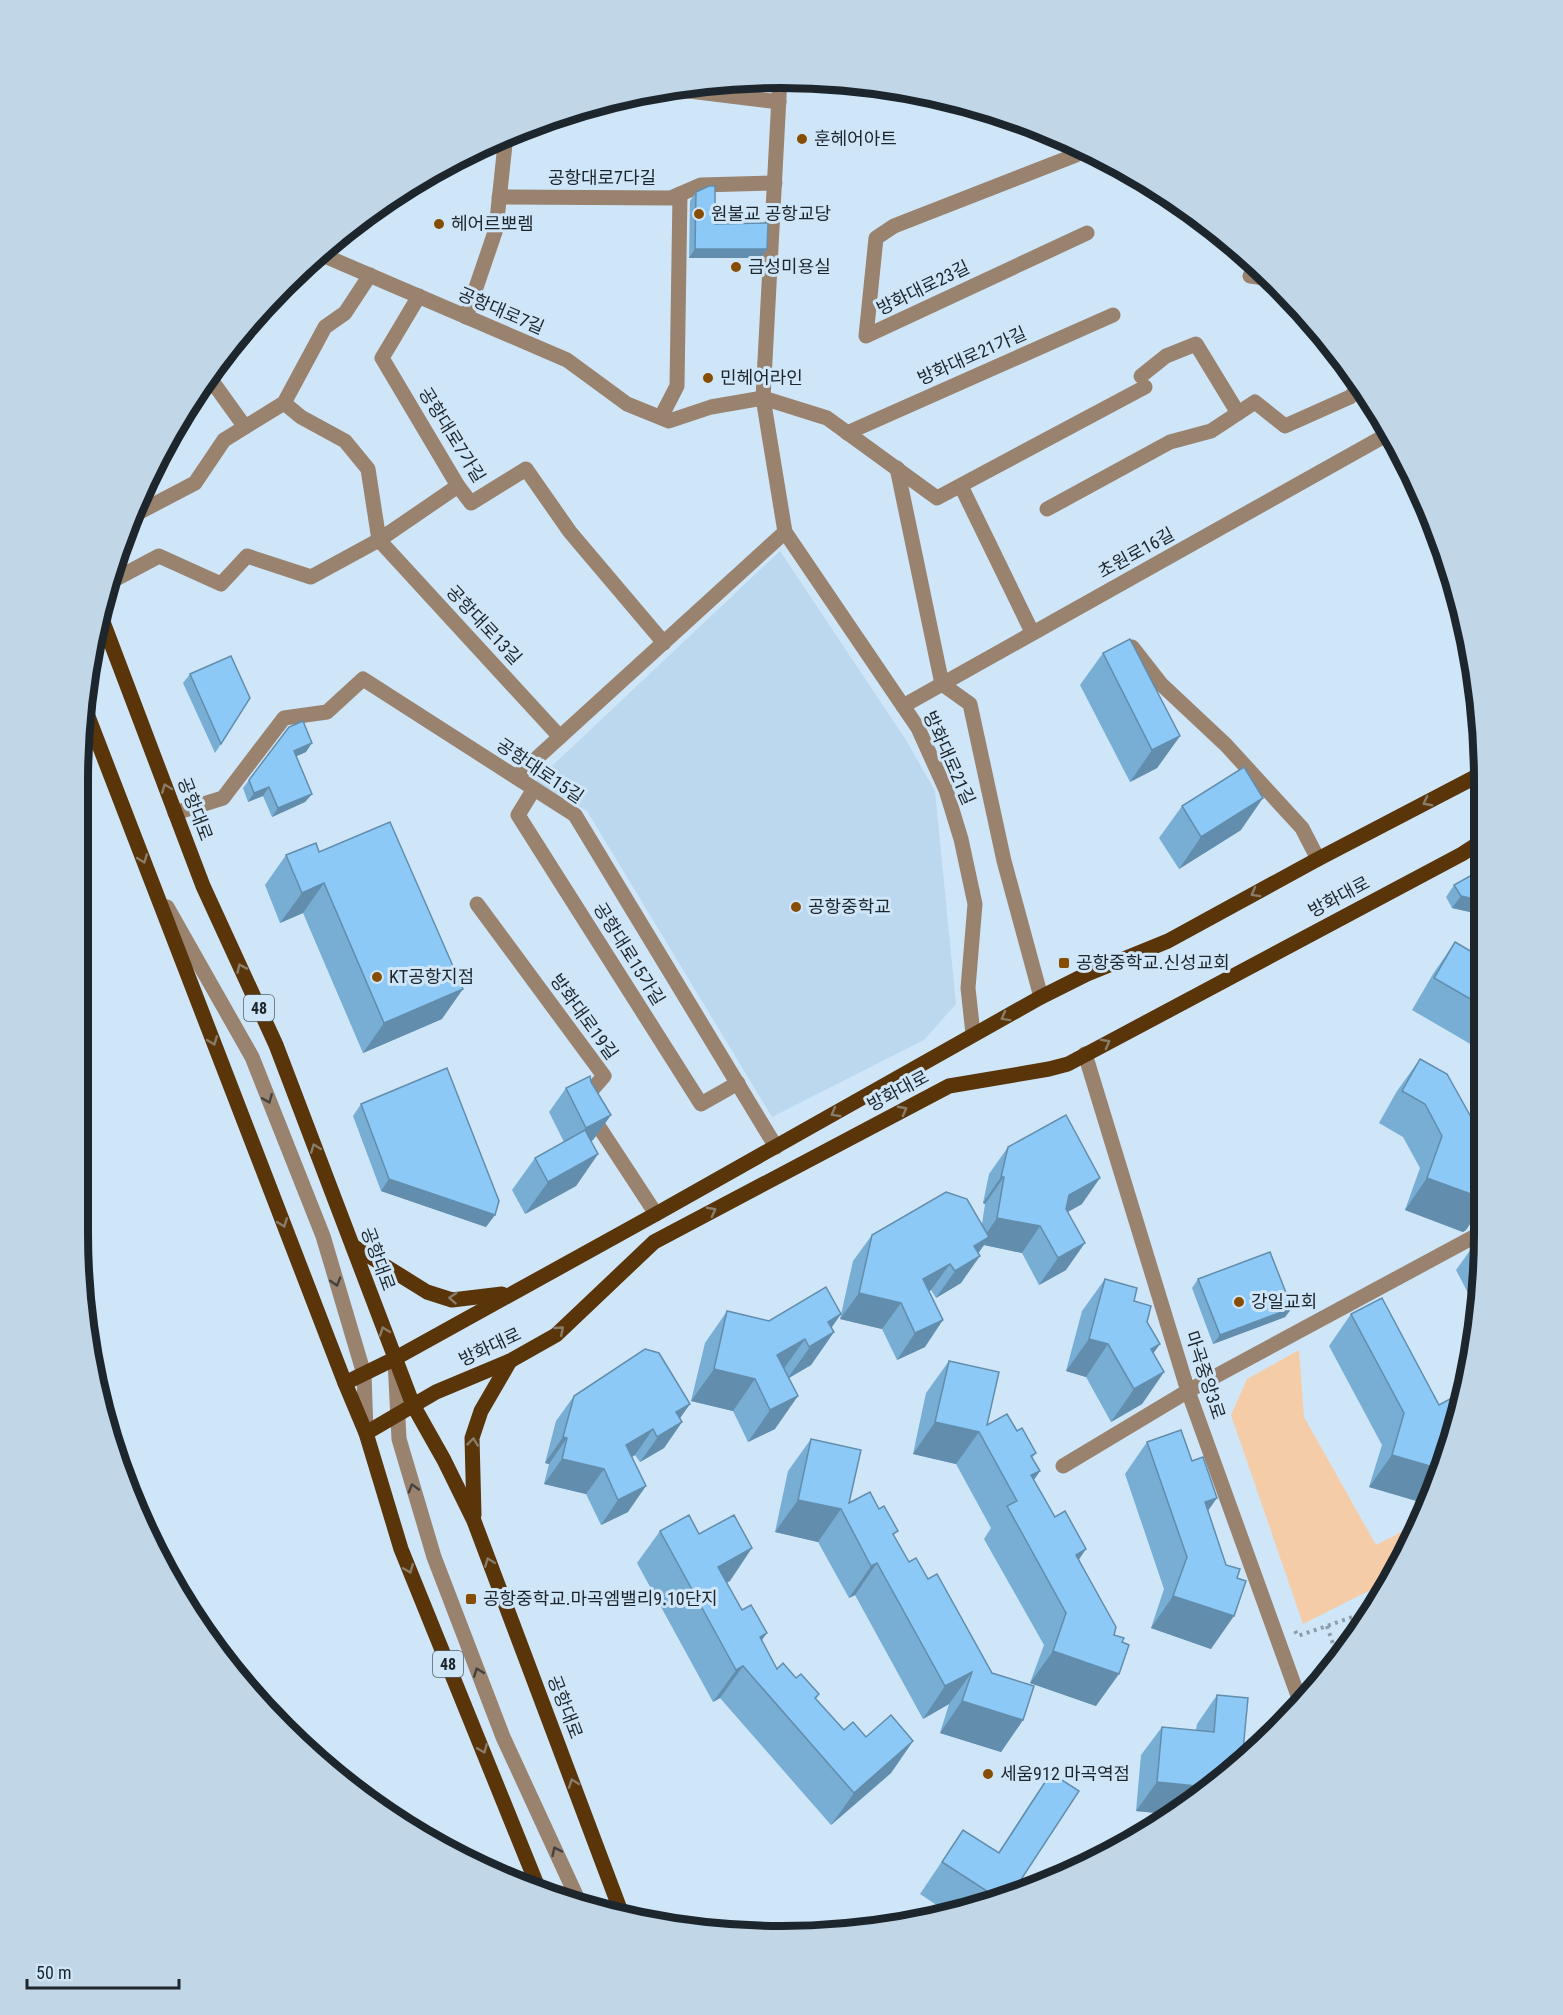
<svg xmlns="http://www.w3.org/2000/svg" width="1563" height="2015" font-family="'Roboto Condensed','Noto Sans KR',sans-serif">
<rect width="100%" height="100%" fill="#cfe6f8"/>
<polygon fill="#bcd8ef" points="780,551 906,740 935,791 956,1004 924,1040 772,1117 587,811 535,782"/>
<polygon fill="#f5cca8" points="1299,1350 1304,1417 1376,1545 1421,1522 1390,1580 1303,1624 1231,1415 1247,1379"/>
<g fill="none" stroke-linecap="round" stroke-linejoin="round">
<g stroke="#8c9eac" stroke-width="4" stroke-dasharray="3 4.5" stroke-linecap="butt">
<polyline points="1327,1626 1338,1659"/>
<polyline points="1295,1631 1298,1636 1361,1614 1373,1608"/>
</g>
<g stroke="#99826e" stroke-width="15">
<polyline points="780,78 763,398 785,532 918,728 946,790 961,839 975,904 968,988 973,1034"/>
<polyline points="673,89 779,102"/>
<polyline points="1076,155 894,226 876,238 866,336 1087,233"/>
<polyline points="499,197 671,198 701,185 775,183"/>
<polyline points="318,253 567,360 627,404 669,421 711,407 763,398 827,418 937,498 1145,387"/>
<polyline points="1250,276 1273,279"/>
<polyline points="419,296 382,358 458,486 471,503 526,469 570,532 664,643"/>
<polyline points="466,317 496,229 506,135"/>
<polyline points="1141,376 1166,356 1196,344 1238,413"/>
<polyline points="209,377 245,427"/>
<polyline points="284,403 301,417 345,441 368,469 379,540 458,486"/>
<polyline points="661,417 677,386 680,194"/>
<polyline points="847,433 1113,315"/>
<polyline points="897,468 942,684 970,704 1004,861 1041,997"/>
<polyline points="961,486 1032,632"/>
<polyline points="1047,509 1170,442 1211,431 1255,402 1285,426 1350,397 1362,385"/>
<polyline points="134,515 195,483 224,440 284,403 325,327 345,313 370,275"/>
<polyline points="108,583 159,556 221,584 247,556 311,577 379,540 560,737"/>
<polyline points="1132,647 1161,684 1226,745 1302,828 1318,859"/>
<polyline points="903,706 1388,434"/>
<polyline points="516,777 785,532"/>
<polyline points="534,789 518,815 701,1104 738,1083"/>
<polyline points="175,813 223,798 284,718 327,712 363,679 575,815 776,1147"/>
<polyline points="477,904 604,1076 582,1101 656,1214"/>
<polyline points="167,907 252,1057 323,1236 364,1374 366,1432"/>
<polyline points="1085,1054 1188,1391 1301,1704"/>
<polyline points="395,1360 399,1439 434,1557 503,1737 580,1904"/>
<polyline points="1063,1466 1188,1391 1479,1234"/>
</g>
<g stroke="#5a350a" stroke-width="15">
<polyline points="100,614 203,886 276,1045 413,1405 444,1460 474,1521 623,1917"/>
<polyline points="84,706 345,1383 366,1433 401,1549 540,1892"/>
<polyline points="353,1246 427,1292 452,1300 502,1294"/>
<polyline points="345,1383 394,1359 656,1214 1041,997 1087,974 1168,941 1318,859 1479,775"/>
<polyline points="366,1433 436,1392 510,1361 556,1335 654,1242 949,1086 1049,1069 1068,1064 1462,854 1479,843"/>
<polyline points="474,1515 472,1438 481,1411 510,1361"/>
</g>
</g>
<g fill="#78add4">
<polygon points="696,192 715,224 767,249 761,258 689,258 690,201"/>
<polygon points="1103,653 1180,736 1157,768 1130,782 1080,685"/>
<polygon points="190,674 221,744 215,753 183,683"/>
<polygon points="289,727 306,752 296,756 312,794 305,802 272,817 263,796 248,802 243,788"/>
<polygon points="1182,806 1241,830 1179,869 1159,838"/>
<polygon points="319,852 442,1019 363,1053 303,913 280,923 265,885 286,855"/>
<polygon points="1479,871 1479,914 1452,908 1446,897 1454,885"/>
<polygon points="1455,942 1479,956 1479,1049 1412,1010 1433,974"/>
<polygon points="1420,1059 1476,1126 1466,1230 1463,1232 1405,1210 1420,1168 1403,1137 1379,1123 1397,1091"/>
<polygon points="591,1082 611,1115 593,1140 591,1141 598,1154 576,1186 525,1214 512,1190 535,1158 564,1142 549,1112 566,1088"/>
<polygon points="361,1104 486,1227 381,1191 353,1116"/>
<polygon points="1008,1147 1082,1204 1068,1212 1066,1270 1039,1285 1022,1253 984,1245 978,1253 961,1283 936,1298 931,1290 929,1291 925,1347 897,1360 882,1329 840,1319 853,1261 872,1235 982,1224 985,1204 983,1203 989,1174"/>
<polygon points="1479,1238 1479,1314 1456,1270"/>
<polygon points="1105,1279 1134,1301 1147,1322 1153,1353 1164,1372 1142,1404 1111,1422 1086,1377 1066,1371 1082,1311"/>
<polygon points="1198,1279 1292,1308 1285,1317 1213,1344 1192,1288"/>
<polygon points="727,1311 769,1321 841,1314 831,1328 834,1332 811,1365 789,1378 775,1429 748,1442 733,1411 691,1401 705,1343"/>
<polygon points="1351,1314 1439,1405 1420,1502 1369,1487 1382,1445 1329,1346"/>
<polygon points="949,1361 987,1425 1017,1431 1036,1453 1032,1458 1040,1471 1034,1480 1079,1560 1114,1635 1096,1706 1030,1683 1044,1645 984,1539 991,1528 956,1464 913,1454 926,1393"/>
<polygon points="574,1396 690,1404 680,1418 682,1422 664,1448 640,1462 635,1455 632,1457 628,1512 601,1525 586,1494 544,1484 549,1464 545,1463 556,1421"/>
<polygon points="811,1439 849,1503 879,1509 909,1562 928,1579 1023,1720 1001,1752 940,1733 949,1704 923,1719 855,1595 849,1598 818,1542 775,1532 788,1471"/>
<polygon points="1147,1442 1208,1511 1226,1565 1237,1578 1211,1649 1151,1628 1164,1589 1125,1474"/>
<polygon points="660,1531 699,1534 730,1581 726,1582 742,1610 762,1641 777,1669 796,1678 819,1694 816,1699 844,1730 866,1737 913,1741 891,1773 831,1825 720,1698 713,1702 637,1563"/>
<polygon points="1378,1602 1367,1624 1352,1642 1350,1638 1372,1606"/>
<polygon points="1217,1695 1242,1761 1177,1815 1136,1811 1141,1755 1162,1727 1196,1730 1197,1724"/>
<polygon points="1051,1773 1007,1900 947,1912 920,1894 963,1830 998,1853 1029,1805"/>
</g>
<g fill="#628dac">
<polygon points="695,249 767,249 761,258 689,258"/>
<polygon points="1180,736 1157,768 1130,782 1152,750"/>
<polygon points="312,743 306,752 288,760 294,751"/>
<polygon points="269,787 263,796 248,802 254,793"/>
<polygon points="312,794 305,802 272,817 278,808"/>
<polygon points="1263,798 1241,830 1179,869 1201,837"/>
<polygon points="324,883 303,913 280,923 302,893"/>
<polygon points="1461,896 1479,900 1479,914 1452,908"/>
<polygon points="463,989 442,1019 363,1053 384,1023"/>
<polygon points="611,1115 593,1140 569,1152 586,1128"/>
<polygon points="598,1154 576,1186 525,1214 548,1182"/>
<polygon points="1001,1177 1004,1177 985,1204 983,1203"/>
<polygon points="1100,1178 1082,1204 1051,1221 1069,1195"/>
<polygon points="1427,1178 1479,1196 1479,1211 1466,1230 1463,1232 1405,1210"/>
<polygon points="389,1179 495,1215 486,1227 381,1191"/>
<polygon points="997,1218 1040,1226 1022,1253 984,1245 973,1261 980,1256 961,1283 936,1298 955,1271 974,1246 980,1243"/>
<polygon points="1085,1243 1066,1270 1039,1285 1058,1258"/>
<polygon points="950,1264 931,1290 904,1306 923,1279"/>
<polygon points="859,1293 901,1303 882,1329 840,1319"/>
<polygon points="1292,1308 1285,1317 1213,1344 1220,1335"/>
<polygon points="841,1314 824,1338 834,1332 811,1365 787,1379 828,1322"/>
<polygon points="943,1320 925,1347 897,1360 915,1333"/>
<polygon points="805,1339 782,1371 777,1355"/>
<polygon points="1089,1339 1108,1344 1086,1377 1066,1371"/>
<polygon points="1160,1344 1137,1376 1151,1349"/>
<polygon points="714,1369 755,1379 733,1411 691,1401"/>
<polygon points="1164,1372 1142,1404 1111,1422 1134,1389"/>
<polygon points="798,1396 775,1429 748,1442 770,1410"/>
<polygon points="690,1404 673,1428 682,1422 664,1448 640,1462 676,1412"/>
<polygon points="935,1422 979,1432 956,1464 913,1454"/>
<polygon points="653,1429 635,1455 608,1470 626,1445"/>
<polygon points="563,1437 567,1438 549,1464 545,1463"/>
<polygon points="1392,1455 1440,1469 1439,1476 1420,1502 1369,1487"/>
<polygon points="562,1459 604,1469 586,1494 544,1484"/>
<polygon points="1040,1471 1017,1503 1031,1475"/>
<polygon points="646,1486 628,1512 601,1525 618,1500"/>
<polygon points="1217,1498 1194,1531 1205,1502"/>
<polygon points="798,1500 841,1509 818,1542 775,1532"/>
<polygon points="752,1548 730,1581 696,1599 718,1567"/>
<polygon points="1086,1549 1064,1582 1076,1555"/>
<polygon points="877,1563 855,1595 849,1598 871,1566"/>
<polygon points="1173,1596 1234,1616 1211,1649 1151,1628"/>
<polygon points="767,1633 720,1698 713,1702 760,1637"/>
<polygon points="1053,1651 1119,1674 1096,1706 1030,1683"/>
<polygon points="972,1672 949,1704 923,1719 945,1686"/>
<polygon points="962,1701 1023,1720 1001,1752 940,1733"/>
<polygon points="913,1741 891,1773 831,1825 854,1793"/>
<polygon points="1235,1762 1241,1762 1225,1775"/>
<polygon points="1157,1782 1206,1787 1200,1796 1177,1815 1136,1811"/>
</g>
<g fill="#8cc9f6" stroke="#628dac" stroke-width="1.5">
<polygon points="709,186 715,186 715,224 768,223 767,249 695,249 696,192"/>
<polygon points="1130,639 1180,736 1152,750 1103,653"/>
<polygon points="231,656 250,698 221,744 190,674"/>
<polygon points="303,721 312,743 294,751 312,794 278,808 269,787 254,793 249,780 289,727"/>
<polygon points="1244,767 1263,798 1201,837 1182,806"/>
<polygon points="390,822 463,989 384,1023 324,883 302,893 286,855 316,843 319,852"/>
<polygon points="1479,871 1479,900 1461,896 1454,885"/>
<polygon points="1455,942 1479,956 1479,1004 1434,978"/>
<polygon points="1420,1059 1447,1074 1476,1126 1479,1124 1479,1197 1427,1178 1442,1136 1425,1104 1402,1091"/>
<polygon points="447,1068 499,1201 495,1215 389,1179 361,1104"/>
<polygon points="590,1076 591,1082 611,1115 586,1128 566,1088"/>
<polygon points="1066,1115 1100,1178 1069,1195 1066,1209 1085,1243 1058,1258 1040,1226 997,1218 1004,1177 1001,1177 1008,1147"/>
<polygon points="585,1130 598,1154 548,1182 535,1158"/>
<polygon points="946,1192 967,1199 989,1237 974,1246 980,1256 955,1271 950,1264 923,1279 943,1320 915,1333 901,1303 859,1293 872,1235"/>
<polygon points="1270,1252 1292,1308 1220,1335 1198,1279"/>
<polygon points="1105,1279 1137,1288 1134,1301 1151,1306 1147,1322 1160,1344 1151,1349 1164,1372 1134,1389 1108,1344 1089,1339"/>
<polygon points="826,1287 841,1314 828,1322 834,1332 809,1347 805,1339 777,1355 798,1396 770,1410 755,1379 714,1369 727,1311 769,1321"/>
<polygon points="1382,1298 1439,1405 1461,1393 1440,1469 1392,1455 1404,1413 1351,1314"/>
<polygon points="645,1349 659,1353 690,1404 676,1412 682,1422 657,1437 653,1429 626,1445 646,1486 618,1500 604,1469 562,1459 567,1438 563,1437 574,1396"/>
<polygon points="949,1361 999,1372 987,1425 1007,1414 1017,1431 1022,1428 1036,1453 1031,1456 1040,1471 1031,1475 1055,1517 1065,1511 1086,1549 1076,1555 1116,1627 1114,1635 1124,1638 1122,1642 1129,1645 1119,1674 1053,1651 1066,1613 1007,1506 1017,1501 979,1432 935,1422"/>
<polygon points="1181,1430 1192,1461 1203,1457 1217,1498 1205,1502 1226,1565 1240,1569 1237,1578 1246,1581 1234,1616 1173,1596 1187,1557 1147,1442"/>
<polygon points="811,1439 861,1450 849,1503 870,1492 879,1509 884,1506 898,1531 893,1534 909,1562 916,1558 928,1579 937,1574 992,1673 1034,1686 1023,1720 962,1701 972,1672 945,1686 877,1563 871,1566 841,1509 798,1500"/>
<polygon points="689,1515 699,1534 734,1515 752,1548 718,1567 742,1610 751,1605 767,1633 760,1637 777,1669 783,1663 796,1678 801,1674 819,1694 815,1698 844,1730 853,1722 866,1737 891,1715 913,1741 854,1793 743,1666 736,1670 660,1531"/>
<polygon points="1378,1602 1374,1610 1372,1606"/>
<polygon points="1217,1695 1248,1698 1242,1761 1241,1762 1235,1762 1234,1768 1206,1791 1206,1787 1157,1782 1162,1727 1214,1732"/>
<polygon points="1051,1773 1079,1791 1022,1878 1033,1885 1031,1888 1007,1900 1002,1901 942,1862 963,1830 999,1853"/>
</g>
<defs><path id="oneway-chevron" d="M-2-3.5L2.5 0L-2 3.5" fill="none" stroke-width="1.6" stroke-linecap="round" stroke-linejoin="round" transform="scale(1.5)"/></defs>
<g stroke="#897c69">
<use href="#oneway-chevron" transform="translate(166 788) rotate(-111)"/>
<use href="#oneway-chevron" transform="translate(1427 802) rotate(152)"/>
<use href="#oneway-chevron" transform="translate(143 859) rotate(69)"/>
<use href="#oneway-chevron" transform="translate(1255 893) rotate(151)"/>
<use href="#oneway-chevron" transform="translate(241 968) rotate(-114)"/>
<use href="#oneway-chevron" transform="translate(1005 1017) rotate(151)"/>
<use href="#oneway-chevron" transform="translate(213 1041) rotate(69)"/>
<use href="#oneway-chevron" transform="translate(1106 1043) rotate(-28)"/>
<use href="#oneway-chevron" transform="translate(903 1110) rotate(-28)"/>
<use href="#oneway-chevron" transform="translate(835 1113) rotate(150)"/>
<use href="#oneway-chevron" transform="translate(315 1148) rotate(-111)"/>
<use href="#oneway-chevron" transform="translate(712 1211) rotate(-28)"/>
<use href="#oneway-chevron" transform="translate(283 1223) rotate(69)"/>
<use href="#oneway-chevron" transform="translate(453 1298) rotate(-176)"/>
<use href="#oneway-chevron" transform="translate(560 1330) rotate(-41)"/>
<use href="#oneway-chevron" transform="translate(384 1331) rotate(-110)"/>
<use href="#oneway-chevron" transform="translate(473 1442) rotate(-84)"/>
<use href="#oneway-chevron" transform="translate(489 1562) rotate(-111)"/>
<use href="#oneway-chevron" transform="translate(409 1569) rotate(68)"/>
<use href="#oneway-chevron" transform="translate(483 1749) rotate(68)"/>
<use href="#oneway-chevron" transform="translate(573 1783) rotate(-110)"/>
</g>
<g stroke="#434240">
<use href="#oneway-chevron" transform="translate(268 1099) rotate(68)"/>
<use href="#oneway-chevron" transform="translate(336 1282) rotate(73)"/>
<use href="#oneway-chevron" transform="translate(413 1488) rotate(-106)"/>
<use href="#oneway-chevron" transform="translate(478 1672) rotate(-111)"/>
<use href="#oneway-chevron" transform="translate(556 1851) rotate(-115)"/>
</g>
<g fill="#874e03" stroke="#cfe6f8" stroke-width="2">
<circle cx="802" cy="139" r="6"/>
<circle cx="699" cy="214" r="6"/>
<circle cx="439" cy="224" r="6"/>
<circle cx="736" cy="267" r="6"/>
<circle cx="708" cy="378" r="6"/>
<circle cx="796" cy="907" r="6"/>
<rect x="1058" y="957" width="12" height="12" rx="3"/>
<circle cx="377" cy="977" r="6"/>
<circle cx="1239" cy="1302" r="6"/>
<rect x="465" y="1593" width="12" height="12" rx="3"/>
<circle cx="988" cy="1774" r="6"/>
</g>
<g text-anchor="middle" stroke-width="6" stroke-linejoin="round" paint-order="stroke">
<g fill="#cfe6f8" stroke="#53606a" stroke-width="1.5">
<rect x="244" y="995" width="30" height="26" rx="4.5"/>
<rect x="433" y="1651" width="30" height="26" rx="4.5"/>
</g>
<g font-size="16" font-weight="bold" fill="#1e262d">
<text x="259" y="1014">48</text>
<text x="448" y="1670">48</text>
</g>
<g font-size="18" fill="#1e262d" stroke="#cfe6f8" text-anchor="start">
<text x="814" y="145">훈헤어아트</text>
<text x="711" y="220">원불교 공항교당</text>
<text x="451" y="230">헤어르뽀렘</text>
<text x="748" y="273">금성미용실</text>
<text x="720" y="384">민헤어라인</text>
<text x="808" y="913">공항중학교</text>
<text x="1076" y="969">공항중학교.신성교회</text>
<text x="389" y="983">KT공항지점</text>
<text x="1251" y="1308">강일교회</text>
<text x="483" y="1605">공항중학교.마곡엠밸리9.10단지</text>
<text x="1000" y="1780">세움912 마곡역점</text>
</g>
<g font-size="18" fill="#1e262d" stroke="#cfe6f8">
<text x="602" y="184">공항대로7다길</text>
<text transform="translate(923 288) rotate(-26)" y="6">방화대로23길</text>
<text transform="translate(501 311) rotate(23)" y="6">공항대로7길</text>
<text transform="translate(972 356) rotate(-24)" y="6">방화대로21가길</text>
<text transform="translate(452 435) rotate(58)" y="6">공항대로7가길</text>
<text transform="translate(1136 553) rotate(-29)" y="6">초원로16길</text>
<text transform="translate(484 625) rotate(47)" y="6">공항대로13길</text>
<text transform="translate(949 758) rotate(66)" y="6">방화대로21길</text>
<text transform="translate(540 771) rotate(34)" y="6">공항대로15길</text>
<text transform="translate(195 809) rotate(69)" y="6">공항대로</text>
<text transform="translate(1339 897) rotate(-28)" y="6">방화대로</text>
<text transform="translate(629 954) rotate(58)" y="6">공항대로15가길</text>
<text transform="translate(584 1017) rotate(54)" y="6">방화대로19길</text>
<text transform="translate(898 1091) rotate(-28)" y="6">방화대로</text>
<text transform="translate(378 1259) rotate(70)" y="6">공항대로</text>
<text transform="translate(490 1347) rotate(-25)" y="6">방화대로</text>
<text transform="translate(1205 1375) rotate(72)" y="6">마곡중앙3로</text>
<text transform="translate(565 1707) rotate(69)" y="6">공항대로</text>
</g>
</g>
<path d="M0 0H1563V2015H0ZM781 88H781A693 693 0 0 1 1474 781V1233A693 693 0 0 1 781 1926H781A693 693 0 0 1 88 1233V781A693 693 0 0 1 781 88Z" fill="#c1d7e8" fill-rule="evenodd"/>
<path fill="none" stroke="#1e262d" stroke-width="8" d="M781 88H781A693 693 0 0 1 1474 781V1233A693 693 0 0 1 781 1926H781A693 693 0 0 1 88 1233V781A693 693 0 0 1 781 88Z"/>
<path d="M27 1979v9h152v-9" fill="none" stroke="#1e262d" stroke-width="3"/>
<text x="36" y="1979" font-size="18" fill="#1e262d" stroke="#cfe6f8" stroke-width="4.5" paint-order="stroke">50 m</text>
</svg>
